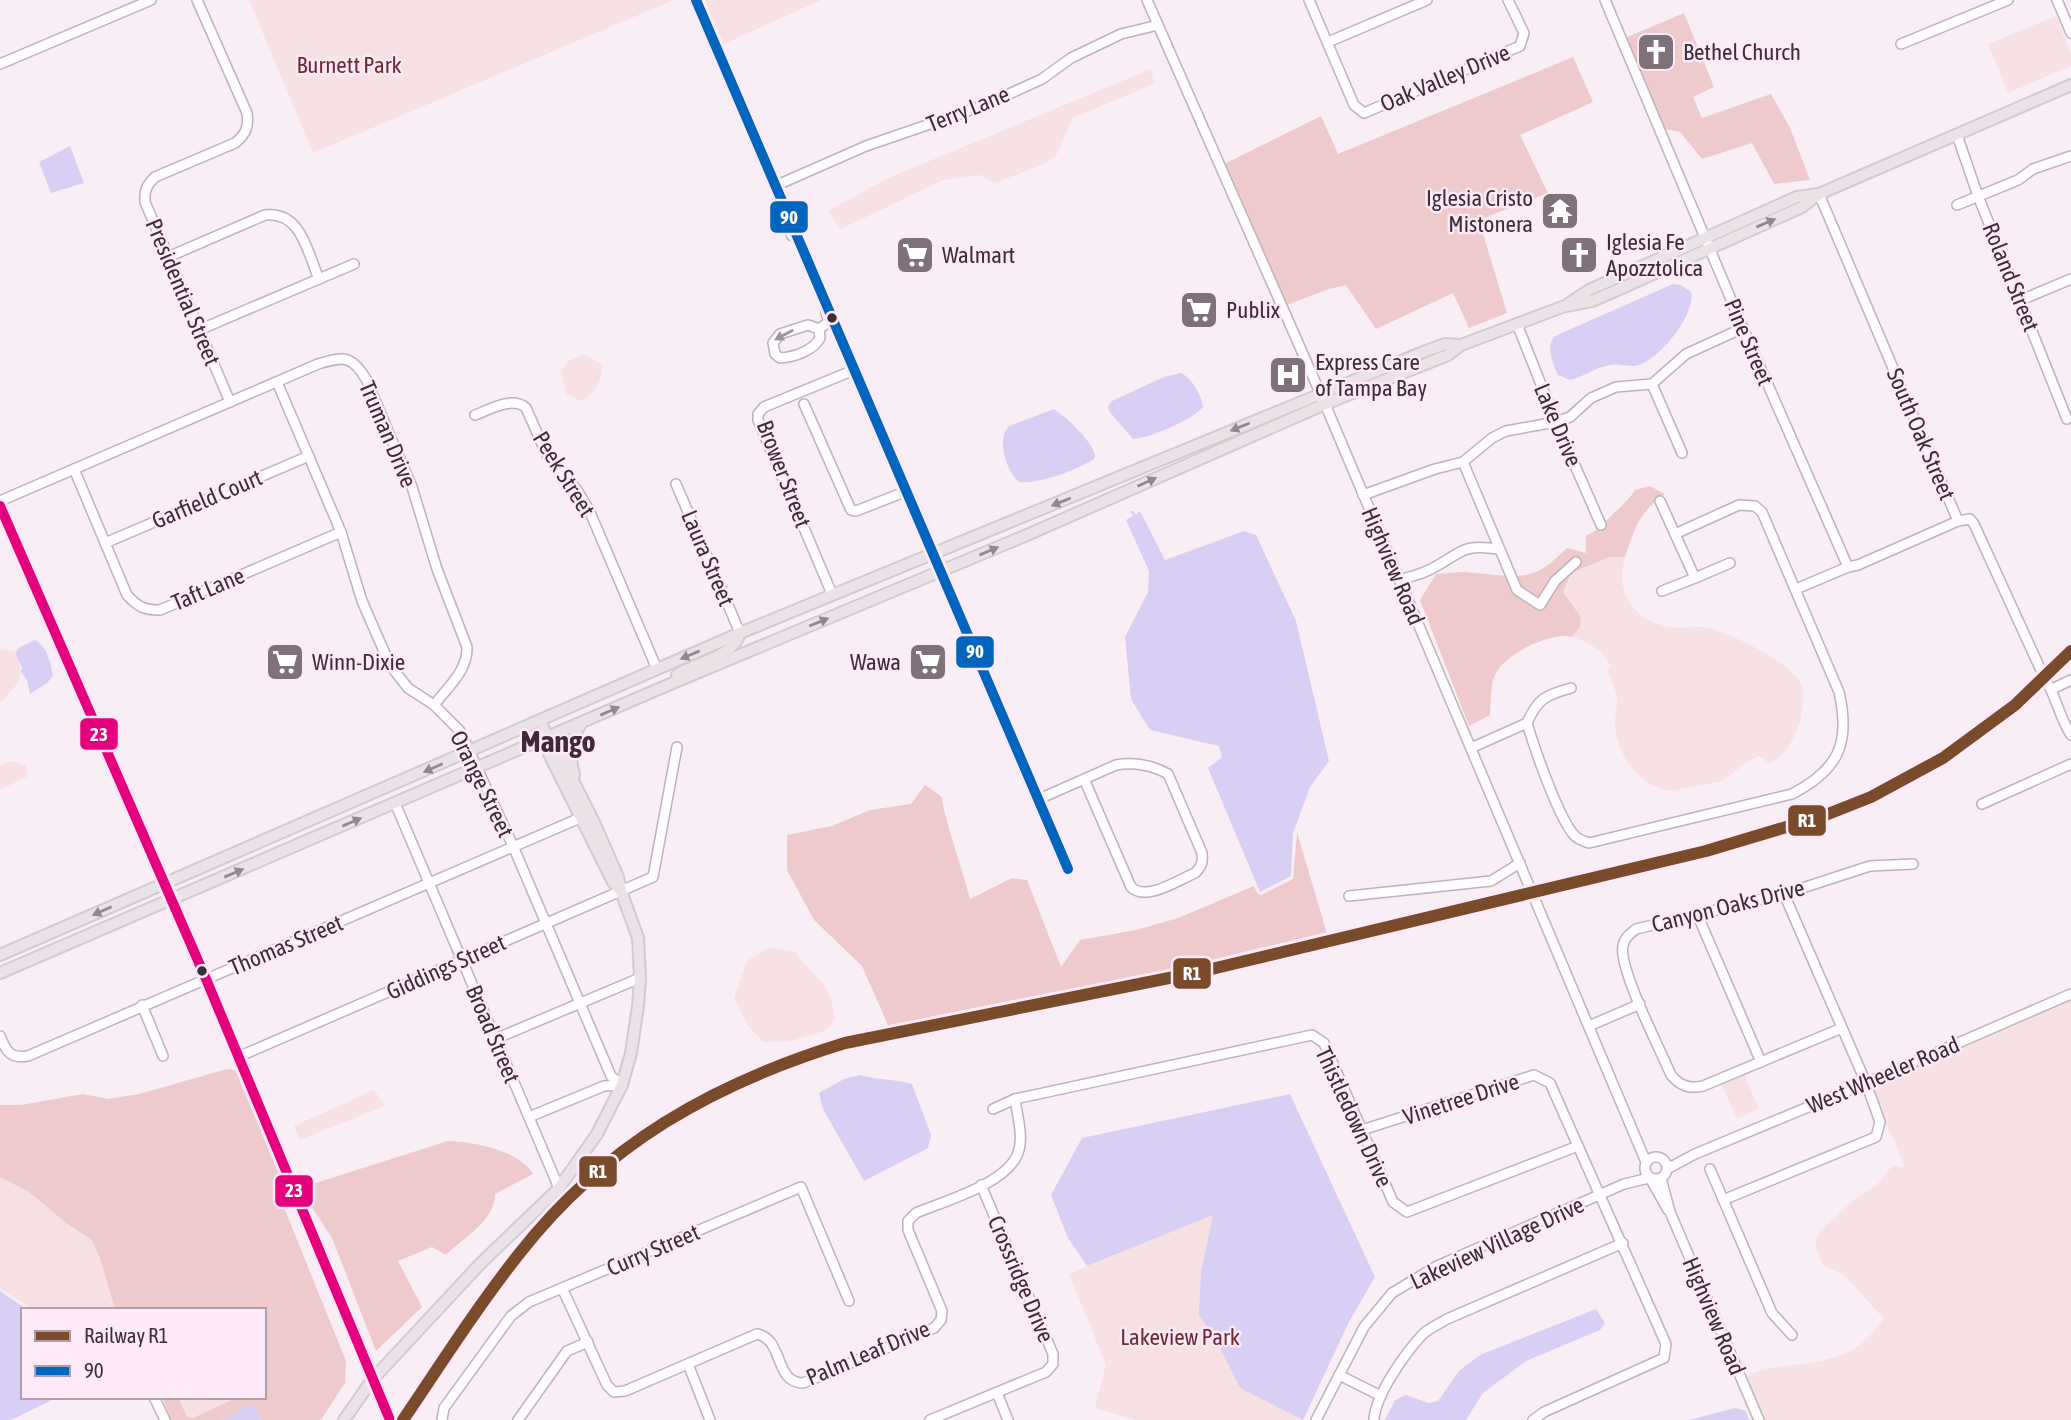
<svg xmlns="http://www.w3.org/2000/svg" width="2071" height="1420" font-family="'Asap Condensed',sans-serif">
<rect width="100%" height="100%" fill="#f9eef6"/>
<g fill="#f8e1e4">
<polygon points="249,0 674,0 313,153"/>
<polygon points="705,0 821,0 724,44"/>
<polygon points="2056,16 2071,54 2071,66 2008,93 1988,44"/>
<polygon points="1151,69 1154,84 1073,118 1055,158 1032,169 994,183 980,175 943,180 841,229 828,211 886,179"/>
<path d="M 584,354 L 603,365 C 600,382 597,392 581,401 L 566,394 L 561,372 L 569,361 Z"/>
<path d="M 1610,557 L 1625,557 C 1615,588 1631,618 1665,626 C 1680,630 1697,624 1713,629 C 1737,637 1791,662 1802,686 C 1805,692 1802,715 1800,722 C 1794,738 1786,757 1769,763 L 1759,756 L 1750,760 L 1722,781 L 1669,791 C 1638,785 1619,757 1615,727 C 1614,717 1619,705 1616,694 C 1614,685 1609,678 1607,668 L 1611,666 C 1602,650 1590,642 1572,637 L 1580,627 L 1581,617 L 1563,592 L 1571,573 Z"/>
<path d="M 0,650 L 15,651 C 27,682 18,681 0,704 Z"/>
<polygon points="11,761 26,765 28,776 0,790 0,765"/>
<path d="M 769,947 L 795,952 C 817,982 830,979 835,1019 L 825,1031 L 790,1041 L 763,1042 L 748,1026 L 734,998 L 747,961 Z"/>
<path d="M 2071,998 L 2071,1420 L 1763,1420 L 1744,1376 C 1782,1360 1834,1370 1865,1340 C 1872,1334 1878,1326 1884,1319 L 1843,1274 L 1823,1266 L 1815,1244 L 1819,1232 L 1857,1197 L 1876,1186 L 1892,1166 L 1905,1167 L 1871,1086 Z"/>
<polygon points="1744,1074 1759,1109 1737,1119 1721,1083"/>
<polygon points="374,1090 385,1106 300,1140 294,1126"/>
<polygon points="0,1177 29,1192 66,1223 92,1240 101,1261 115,1310 33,1310 0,1288"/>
<polygon points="1213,1214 1303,1420 1135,1420 1095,1408 1106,1365 1069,1274"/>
<polygon points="178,1397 238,1397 193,1418 187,1417"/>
</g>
<g fill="#efcacd">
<polygon points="1684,13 1714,87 1693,97 1702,118 1771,94 1790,128 1810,180 1774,184 1752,143 1702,159 1680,132 1665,129 1625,38"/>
<polygon points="1573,57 1593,102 1520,135 1548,193 1479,220 1507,313 1469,328 1453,293 1376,329 1346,285 1329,289 1284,306 1222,165 1321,116 1338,154"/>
<path d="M 1650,486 L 1665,494 C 1639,513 1635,527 1625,557 L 1610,557 L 1571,573 L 1563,592 L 1581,617 L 1580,627 L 1572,637 C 1552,631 1503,655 1495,675 C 1490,686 1491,703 1490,715 L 1469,726 L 1420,600 L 1436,574 L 1464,572 L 1507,576 L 1515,593 L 1542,611 L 1557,584 L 1581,562 L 1576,557 L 1552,578 L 1539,600 L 1520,587 L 1515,576 C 1540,575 1549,565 1567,548 L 1586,553 L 1586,536 L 1599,528 L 1600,530 L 1606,527 L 1604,523 C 1615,511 1627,503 1635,490 Z"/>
<path d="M 925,785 L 941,796 C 948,831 961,864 970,899 L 1012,878 L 1027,880 L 1061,967 L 1080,940 L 1136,930 L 1178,918 L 1254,886 L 1257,893 L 1261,895 L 1293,879 L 1297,832 L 1330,944 L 1076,1001 L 891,1032 L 862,966 L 814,920 L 787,870 L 787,835 L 832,826 L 870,810 L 911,804 Z"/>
<polygon points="227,1069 238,1071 245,1081 284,1176 273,1180 346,1361 345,1383 321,1420 261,1420 256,1408 251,1405 221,1420 171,1420 162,1397 178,1397 187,1417 193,1418 238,1397 264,1397 264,1310 115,1310 101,1261 92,1240 66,1223 29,1192 0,1177 0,1105 21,1105 83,1094 108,1099 139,1094"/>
<path d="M 448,1141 C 475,1142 519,1150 533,1174 L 495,1194 C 495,1221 463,1238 446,1255 L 432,1247 L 398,1261 L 422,1307 L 376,1351 L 332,1238 L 311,1206 L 303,1187 Z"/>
</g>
<g fill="#d9cff4">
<polygon points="70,146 84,183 51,193 39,162"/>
<path d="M 1673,284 L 1681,285 L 1691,292 C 1696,315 1660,358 1639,365 C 1629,368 1617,362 1606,366 C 1593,369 1583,377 1570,380 L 1558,375 C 1553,363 1545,347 1555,336 Z"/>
<path d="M 1181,373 C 1191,377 1202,396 1203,407 C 1194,419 1148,439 1133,439 L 1109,411 L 1108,406 L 1112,401 L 1164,377 Z"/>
<path d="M 1054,409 C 1066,417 1096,444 1095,458 C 1081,469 1036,485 1019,482 C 1006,471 996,439 1009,426 Z"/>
<polygon points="1130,511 1133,511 1136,515 1140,511 1165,560 1244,531 1256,535 1296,621 1329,761 1310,787 1293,833 1291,876 1260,892 1208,768 1222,757 1219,746 1150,730 1131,699 1125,637 1148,592 1149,571 1126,520 1133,516"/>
<path d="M 35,640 C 47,646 51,663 53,676 L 47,683 L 30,694 L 27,680 L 21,672 L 22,668 L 15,653 L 20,647 Z"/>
<path d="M 860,1075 C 877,1080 895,1079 912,1084 L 931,1135 L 928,1148 L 864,1181 L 823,1109 L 819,1093 L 844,1079 Z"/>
<polygon points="1290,1094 1375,1277 1349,1322 1303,1420 1240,1388 1220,1348 1199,1315 1201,1272 1213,1215 1087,1266 1068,1238 1051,1195 1082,1138"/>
<polygon points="0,1291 28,1310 23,1310 23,1397 58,1397 11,1420 0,1420"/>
<polygon points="1596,1309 1605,1323 1600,1330 1526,1361 1483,1393 1466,1420 1385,1420 1395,1400 1406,1395 1429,1403 1438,1401 1459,1371 1480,1355"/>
<polygon points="251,1405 256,1407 261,1420 221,1420"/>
<polygon points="1735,1408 1746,1411 1749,1420 1689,1420"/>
</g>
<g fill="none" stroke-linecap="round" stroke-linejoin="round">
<defs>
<g id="minor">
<path d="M 197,0 L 247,113 C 249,127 246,134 235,143 L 155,177 C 147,185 144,190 145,202 L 230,402"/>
<polyline points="1147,0 1325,404 1646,1162"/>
<polyline points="1309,0 1354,105 1364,113 1520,46 1524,33 1508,0"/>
<polyline points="1605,0 1743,328 1848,567"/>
<polyline points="2057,0 2071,33"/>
<polyline points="1328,42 1427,0"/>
<polyline points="1901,44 2008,0"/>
<polyline points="0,64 151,0"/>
<polyline points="1957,135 1978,196 2067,419"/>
<polyline points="775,186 866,146 985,105 1042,79 1071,58 1121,34 1158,25"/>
<polyline points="778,194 778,204 792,236"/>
<polyline points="1819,194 1958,521"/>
<polyline points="1957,205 2018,180 2033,169 2071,156"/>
<path d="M 168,257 L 265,215 C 301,211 307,251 319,279"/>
<polyline points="2021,300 2071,279"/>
<polyline points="1517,324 1556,422 1601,525"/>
<path d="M 819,329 L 820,338 C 813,351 794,357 780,358 L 775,354 L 773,343 L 780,334 L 808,325 L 819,329 L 829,322 L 826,313"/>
<polyline points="199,330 354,264"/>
<polyline points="277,382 341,532 362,601 390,665 408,688 434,705 460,731 513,846 611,1076 622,1085"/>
<polyline points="1652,384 1682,453"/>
<polyline points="804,404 851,510 856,511 907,491"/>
<path d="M 475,415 C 491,409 513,396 526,408 L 546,453 L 577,490 L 589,510 L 657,669"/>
<polyline points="1463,462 1517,590 1540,605 1555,581 1576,562"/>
<path d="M 74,469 L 127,595 C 138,607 144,610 160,610 L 341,532"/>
<polyline points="676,484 740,633"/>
<polyline points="1363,495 1435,469 1463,462 1492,438 1506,431 1556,422 1570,417 1591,398 1616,387 1652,384 1686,354 1743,328"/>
<path d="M 0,501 L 318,364 C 343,357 351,354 366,379 L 412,487 L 437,569 L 467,647 C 468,670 448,687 434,705"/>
<polyline points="1660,501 1675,534"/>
<polyline points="0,506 206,979 390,1420"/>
<polyline points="105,543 309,456"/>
<polyline points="942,572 1068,869"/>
<path d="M 1399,580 C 1410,577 1422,574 1431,569 C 1461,554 1460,543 1498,549"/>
<path d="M 1796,589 L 1848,567 L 1858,565 L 1958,521 L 1970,519 L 1974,524 L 2044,677 C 2056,695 2059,717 2071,735"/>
<polyline points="1662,591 1695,578"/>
<polyline points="832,594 758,420 758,414 764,407 854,370"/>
<polyline points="2052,689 2071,680"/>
<path d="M 1527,723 C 1534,747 1559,820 1575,836 C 1579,840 1584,841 1589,843 L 1792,794 C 1838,770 1851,744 1839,692 L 1762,512 L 1755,506 L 1739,505 L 1675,534 L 1695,578 L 1730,563"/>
<path d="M 1471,748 L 1527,723 C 1538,698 1546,695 1571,688"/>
<path d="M 1039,799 L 1116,765 C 1133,762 1153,765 1168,774 L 1202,853 C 1203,862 1202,866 1195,873 C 1178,880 1146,902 1131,887 L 1084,779"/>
<polyline points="395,803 559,1188"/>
<polyline points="1982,804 2071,764"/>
<polyline points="1349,896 1491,881 1520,863"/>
<polyline points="1697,914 1761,1062"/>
<polyline points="142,1005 163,1056"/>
<polyline points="1589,1026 1640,1004"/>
<path d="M 1842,1028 L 1703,1086 C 1689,1089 1680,1086 1671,1075 C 1661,1051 1618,968 1623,946 C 1624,938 1630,934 1636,929 L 1784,894 L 1870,866 L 1913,864"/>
<path d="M 0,1036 C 6,1051 10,1059 28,1056 L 580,818"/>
<polyline points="495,1039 640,978"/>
<polyline points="238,1057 653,877 677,747"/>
<polyline points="993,1109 1015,1099 1312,1035 1324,1043 1393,1202 1407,1212 1578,1146"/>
<polyline points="529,1117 604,1086 622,1085"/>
<polyline points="1362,1130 1534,1075 1550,1083 1666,1344 1664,1358 1544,1412 1533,1420"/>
<circle cx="1656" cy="1168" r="11"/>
<polyline points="1667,1169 1695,1154 1866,1083 2071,994"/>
<polyline points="1710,1169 1772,1313 1792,1335"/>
<polyline points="1650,1178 1668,1210"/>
<polyline points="1661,1178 1670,1212 1759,1420"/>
<polyline points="1723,1200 1876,1137 1880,1122 1866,1083 1784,894"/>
<path d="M 562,1288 L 607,1385 L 614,1392 L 625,1391 L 757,1334 C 784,1339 774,1383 803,1383 L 934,1328 L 941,1320 L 942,1311 L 908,1230 L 908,1221 L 916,1213 C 944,1201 1007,1184 1018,1153 C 1024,1137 1017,1115 1015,1099"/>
<polyline points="688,1364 710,1420"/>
<polyline points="1339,1375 1381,1396"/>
<polyline points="997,1393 1008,1420"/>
<polyline points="154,1397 165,1420"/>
<polyline points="442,1420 444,1408 511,1316 529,1302 801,1187 849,1301"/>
<polyline points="518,1420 567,1351 588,1342"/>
<polyline points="930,1420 1046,1372 1053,1364 1053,1354 981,1185"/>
<polyline points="1316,1420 1364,1327 1392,1293 1437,1266 1624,1184 1649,1178"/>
<path d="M 1374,1420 C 1375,1395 1406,1352 1423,1334 C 1430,1328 1439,1324 1447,1319 L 1623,1243"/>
</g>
<g id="major">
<polyline points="696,0 942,572"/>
<polyline points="1568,304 1589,290 1797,197 1819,194 2071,85"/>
<path d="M 677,675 C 696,662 733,658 740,633"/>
<polyline points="540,720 547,737 549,754 613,882 620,890"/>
<path d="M 574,775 C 569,757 570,739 581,724"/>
<polyline points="0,955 740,633 1423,352 1445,344 1461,345"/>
<polyline points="0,973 668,685 1027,535 1325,404 1448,355 1461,345 1562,307 1592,301 1613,292 1802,207 1819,194"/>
<polyline points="344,1420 372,1380 480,1264 559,1188 597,1134 622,1085 631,1053 638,1006 640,978 638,938 621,891 618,877 594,822 557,749 547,737"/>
</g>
</defs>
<use href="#minor" stroke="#bdb3ba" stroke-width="12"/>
<use href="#major" stroke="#d2cbd0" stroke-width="14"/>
<use href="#minor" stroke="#fefcfe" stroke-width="9"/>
<use href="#major" stroke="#ece3e8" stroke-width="10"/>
<defs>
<path id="rail" d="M 397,1420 C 436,1363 473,1304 516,1250 C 599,1146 713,1075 840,1039 C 891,1024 945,1020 997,1012"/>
</defs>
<use href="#rail" stroke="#d1ced0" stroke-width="4.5"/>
<use href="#rail" stroke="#fee9f8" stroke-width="2" stroke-dasharray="5" stroke-linecap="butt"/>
<defs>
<polyline id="bus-1" points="696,0 1068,869"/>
<polyline id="bus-2" points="0,506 206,979 390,1420"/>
</defs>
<use href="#bus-1" stroke="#fee9f8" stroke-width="16"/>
<use href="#bus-2" stroke="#fee9f8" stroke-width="16"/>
<use href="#bus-1" stroke="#0065bd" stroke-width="10"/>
<use href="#bus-2" stroke="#e5007d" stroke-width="10"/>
<defs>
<path id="rail-1" d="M 403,1420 C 441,1364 477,1307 519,1254 C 605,1144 714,1083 845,1043 L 1199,972 L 1706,851 L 1823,816 L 1871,797 L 1943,758 L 2015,705 L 2071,651"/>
</defs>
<use href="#rail-1" stroke="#fee9f8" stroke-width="18"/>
<use href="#rail-1" stroke="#7a4b2a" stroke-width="12"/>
</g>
<defs><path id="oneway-solid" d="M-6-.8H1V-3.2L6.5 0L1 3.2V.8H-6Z" transform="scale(1.75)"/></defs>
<g fill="#948890">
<use href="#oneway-solid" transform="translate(1766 223) rotate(-23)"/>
<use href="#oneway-solid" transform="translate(1240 427) rotate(158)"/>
<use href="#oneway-solid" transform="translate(1147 482) rotate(-24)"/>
<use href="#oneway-solid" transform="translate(1061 502) rotate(158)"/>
<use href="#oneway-solid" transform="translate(989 551) rotate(-23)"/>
<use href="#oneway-solid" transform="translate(819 622) rotate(-22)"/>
<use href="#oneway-solid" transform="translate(690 655) rotate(157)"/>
<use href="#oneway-solid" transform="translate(610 711) rotate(-23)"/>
<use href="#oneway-solid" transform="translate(433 768) rotate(156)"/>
<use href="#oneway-solid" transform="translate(352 822) rotate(-23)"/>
<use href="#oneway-solid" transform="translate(234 873) rotate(-23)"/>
<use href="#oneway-solid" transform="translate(102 911) rotate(156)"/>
</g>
<use fill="#9c959a" href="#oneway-solid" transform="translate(784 335) rotate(152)"/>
<defs>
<symbol id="church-square" viewBox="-11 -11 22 22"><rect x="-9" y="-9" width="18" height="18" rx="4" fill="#7e717a" stroke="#fee9f8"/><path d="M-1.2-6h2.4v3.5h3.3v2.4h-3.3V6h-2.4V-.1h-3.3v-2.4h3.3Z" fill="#fff"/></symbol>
<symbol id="temple-square" viewBox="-11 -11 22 22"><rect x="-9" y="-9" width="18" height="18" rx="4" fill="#7e717a" stroke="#fee9f8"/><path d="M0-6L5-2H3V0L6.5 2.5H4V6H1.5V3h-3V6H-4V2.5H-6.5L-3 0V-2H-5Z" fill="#fff"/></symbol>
<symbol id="supermarket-square" viewBox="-11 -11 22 22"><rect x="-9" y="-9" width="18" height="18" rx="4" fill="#7e717a" stroke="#fee9f8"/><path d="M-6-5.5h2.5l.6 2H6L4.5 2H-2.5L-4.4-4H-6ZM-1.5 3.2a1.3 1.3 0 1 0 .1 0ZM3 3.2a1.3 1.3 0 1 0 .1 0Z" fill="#fff"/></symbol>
<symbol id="hospital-square" viewBox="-11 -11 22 22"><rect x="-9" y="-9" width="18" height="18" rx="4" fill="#7e717a" stroke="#fee9f8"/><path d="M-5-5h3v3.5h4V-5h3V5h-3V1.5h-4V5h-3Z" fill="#fff"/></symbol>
</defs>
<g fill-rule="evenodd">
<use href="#church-square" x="1634" y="30" width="44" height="44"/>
<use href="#temple-square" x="1538" y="189" width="44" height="44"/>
<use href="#supermarket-square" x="893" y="233" width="44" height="44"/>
<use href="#church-square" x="1557" y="233" width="44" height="44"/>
<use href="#supermarket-square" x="1177" y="288" width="44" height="44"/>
<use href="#hospital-square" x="1266" y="353" width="44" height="44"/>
<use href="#supermarket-square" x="263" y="640" width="44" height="44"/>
<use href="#supermarket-square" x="906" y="640" width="44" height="44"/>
</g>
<g fill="#3b2e37" stroke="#fee9f8" stroke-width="2.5">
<circle cx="832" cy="318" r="6"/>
<circle cx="202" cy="971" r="6"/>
</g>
<g text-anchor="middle" stroke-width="5" stroke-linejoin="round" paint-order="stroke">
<g font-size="23" fill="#3b2e37" stroke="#fee9f8" text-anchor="start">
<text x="1683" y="60">Bethel Church</text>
<text x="1533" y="206" text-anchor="end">Iglesia Cristo<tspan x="1533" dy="26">Mistonera</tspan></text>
<text x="1606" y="250">Iglesia Fe<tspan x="1606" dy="26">Apozztolica</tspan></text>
<text x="942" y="263">Walmart</text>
<text x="1226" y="318">Publix</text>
<text x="1315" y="370">Express Care<tspan x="1315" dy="26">of Tampa Bay</tspan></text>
<text x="312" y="670">Winn-Dixie</text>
<text x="901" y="670" text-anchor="end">Wawa</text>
</g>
<g font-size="23" fill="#6f2a2e" stroke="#fee9f8">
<text x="349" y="73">Burnett Park</text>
<text x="1180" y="1345">Lakeview Park</text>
</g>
<g font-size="23" fill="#3b2e37" stroke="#fee9f8">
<text transform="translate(1445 78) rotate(-23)" y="8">Oak Valley Drive</text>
<text transform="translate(968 109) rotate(-22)" y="8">Terry Lane</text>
<text transform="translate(2011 277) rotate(68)" y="8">Roland Street</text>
<text transform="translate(183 292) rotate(67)" y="8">Presidential Street</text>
<text transform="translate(1749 342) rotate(67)" y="8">Pine Street</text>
<text transform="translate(1558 425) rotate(67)" y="8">Lake Drive</text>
<text transform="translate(388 434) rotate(67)" y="8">Truman Drive</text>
<text transform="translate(1921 434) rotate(67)" y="8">South Oak Street</text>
<text transform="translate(564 474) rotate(58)" y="8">Peek Street</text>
<text transform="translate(784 474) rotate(69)" y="8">Brower Street</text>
<text transform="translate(207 499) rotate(-23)" y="8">Garfield Court</text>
<text transform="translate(708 558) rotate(67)" y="8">Laura Street</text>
<text transform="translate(1393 566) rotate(67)" y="8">Highview Road</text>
<text transform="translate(208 589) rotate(-23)" y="8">Taft Lane</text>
<text transform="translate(482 784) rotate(64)" y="8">Orange Street</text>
<text transform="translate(1728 906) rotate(-14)" y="8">Canyon Oaks Drive</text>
<text transform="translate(286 945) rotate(-23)" y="8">Thomas Street</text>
<text transform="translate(446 967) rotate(-24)" y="8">Giddings Street</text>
<text transform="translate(493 1034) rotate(67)" y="8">Broad Street</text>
<text transform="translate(1883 1075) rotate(-23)" y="8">West Wheeler Road</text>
<text transform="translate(1461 1099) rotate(-18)" y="8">Vinetree Drive</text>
<text transform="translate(1354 1117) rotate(65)" y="8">Thistledown Drive</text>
<text transform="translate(1497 1243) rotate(-25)" y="8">Lakeview Village Drive</text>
<text transform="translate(653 1250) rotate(-23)" y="8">Curry Street</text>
<text transform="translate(1021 1279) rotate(67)" y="8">Crossridge Drive</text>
<text transform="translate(1714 1316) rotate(67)" y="8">Highview Road</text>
<text transform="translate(868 1353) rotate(-23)" y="8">Palm Leaf Drive</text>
</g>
<g font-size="30" font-weight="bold" fill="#40273a" stroke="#fee9f8">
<text x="558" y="752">Mango</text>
</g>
</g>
<g stroke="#fee9f8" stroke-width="2.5">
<rect x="769" y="200" width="40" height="34" rx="7" fill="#0065bd"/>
<rect x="955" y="635" width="40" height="34" rx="7" fill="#0065bd"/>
<rect x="79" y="717" width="40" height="34" rx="7" fill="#e5007d"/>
<rect x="1787" y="804" width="40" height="33" rx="7" fill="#7a4b2a"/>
<rect x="1172" y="957" width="40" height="33" rx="7" fill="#7a4b2a"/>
<rect x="578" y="1155" width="40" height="33" rx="7" fill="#7a4b2a"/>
<rect x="274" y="1174" width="40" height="34" rx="7" fill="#e5007d"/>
</g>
<g font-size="19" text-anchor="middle" font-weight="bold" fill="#fff">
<text x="789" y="224">90</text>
<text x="975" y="658">90</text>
<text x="99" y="741">23</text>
<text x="1807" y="827">R1</text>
<text x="1192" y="980">R1</text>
<text x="598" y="1178">R1</text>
<text x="294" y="1197">23</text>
</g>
<rect x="21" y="1308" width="245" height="91" fill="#fee9f8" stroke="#b09eab" stroke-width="2"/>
<rect x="35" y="1331" width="35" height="10" fill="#7a4b2a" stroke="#b09eab" stroke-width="2"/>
<text x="84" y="1343" font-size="21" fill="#3b2e37">Railway R1</text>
<rect x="35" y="1366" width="35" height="10" fill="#0065bd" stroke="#b09eab" stroke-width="2"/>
<text x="84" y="1378" font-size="21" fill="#3b2e37">90</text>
</svg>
